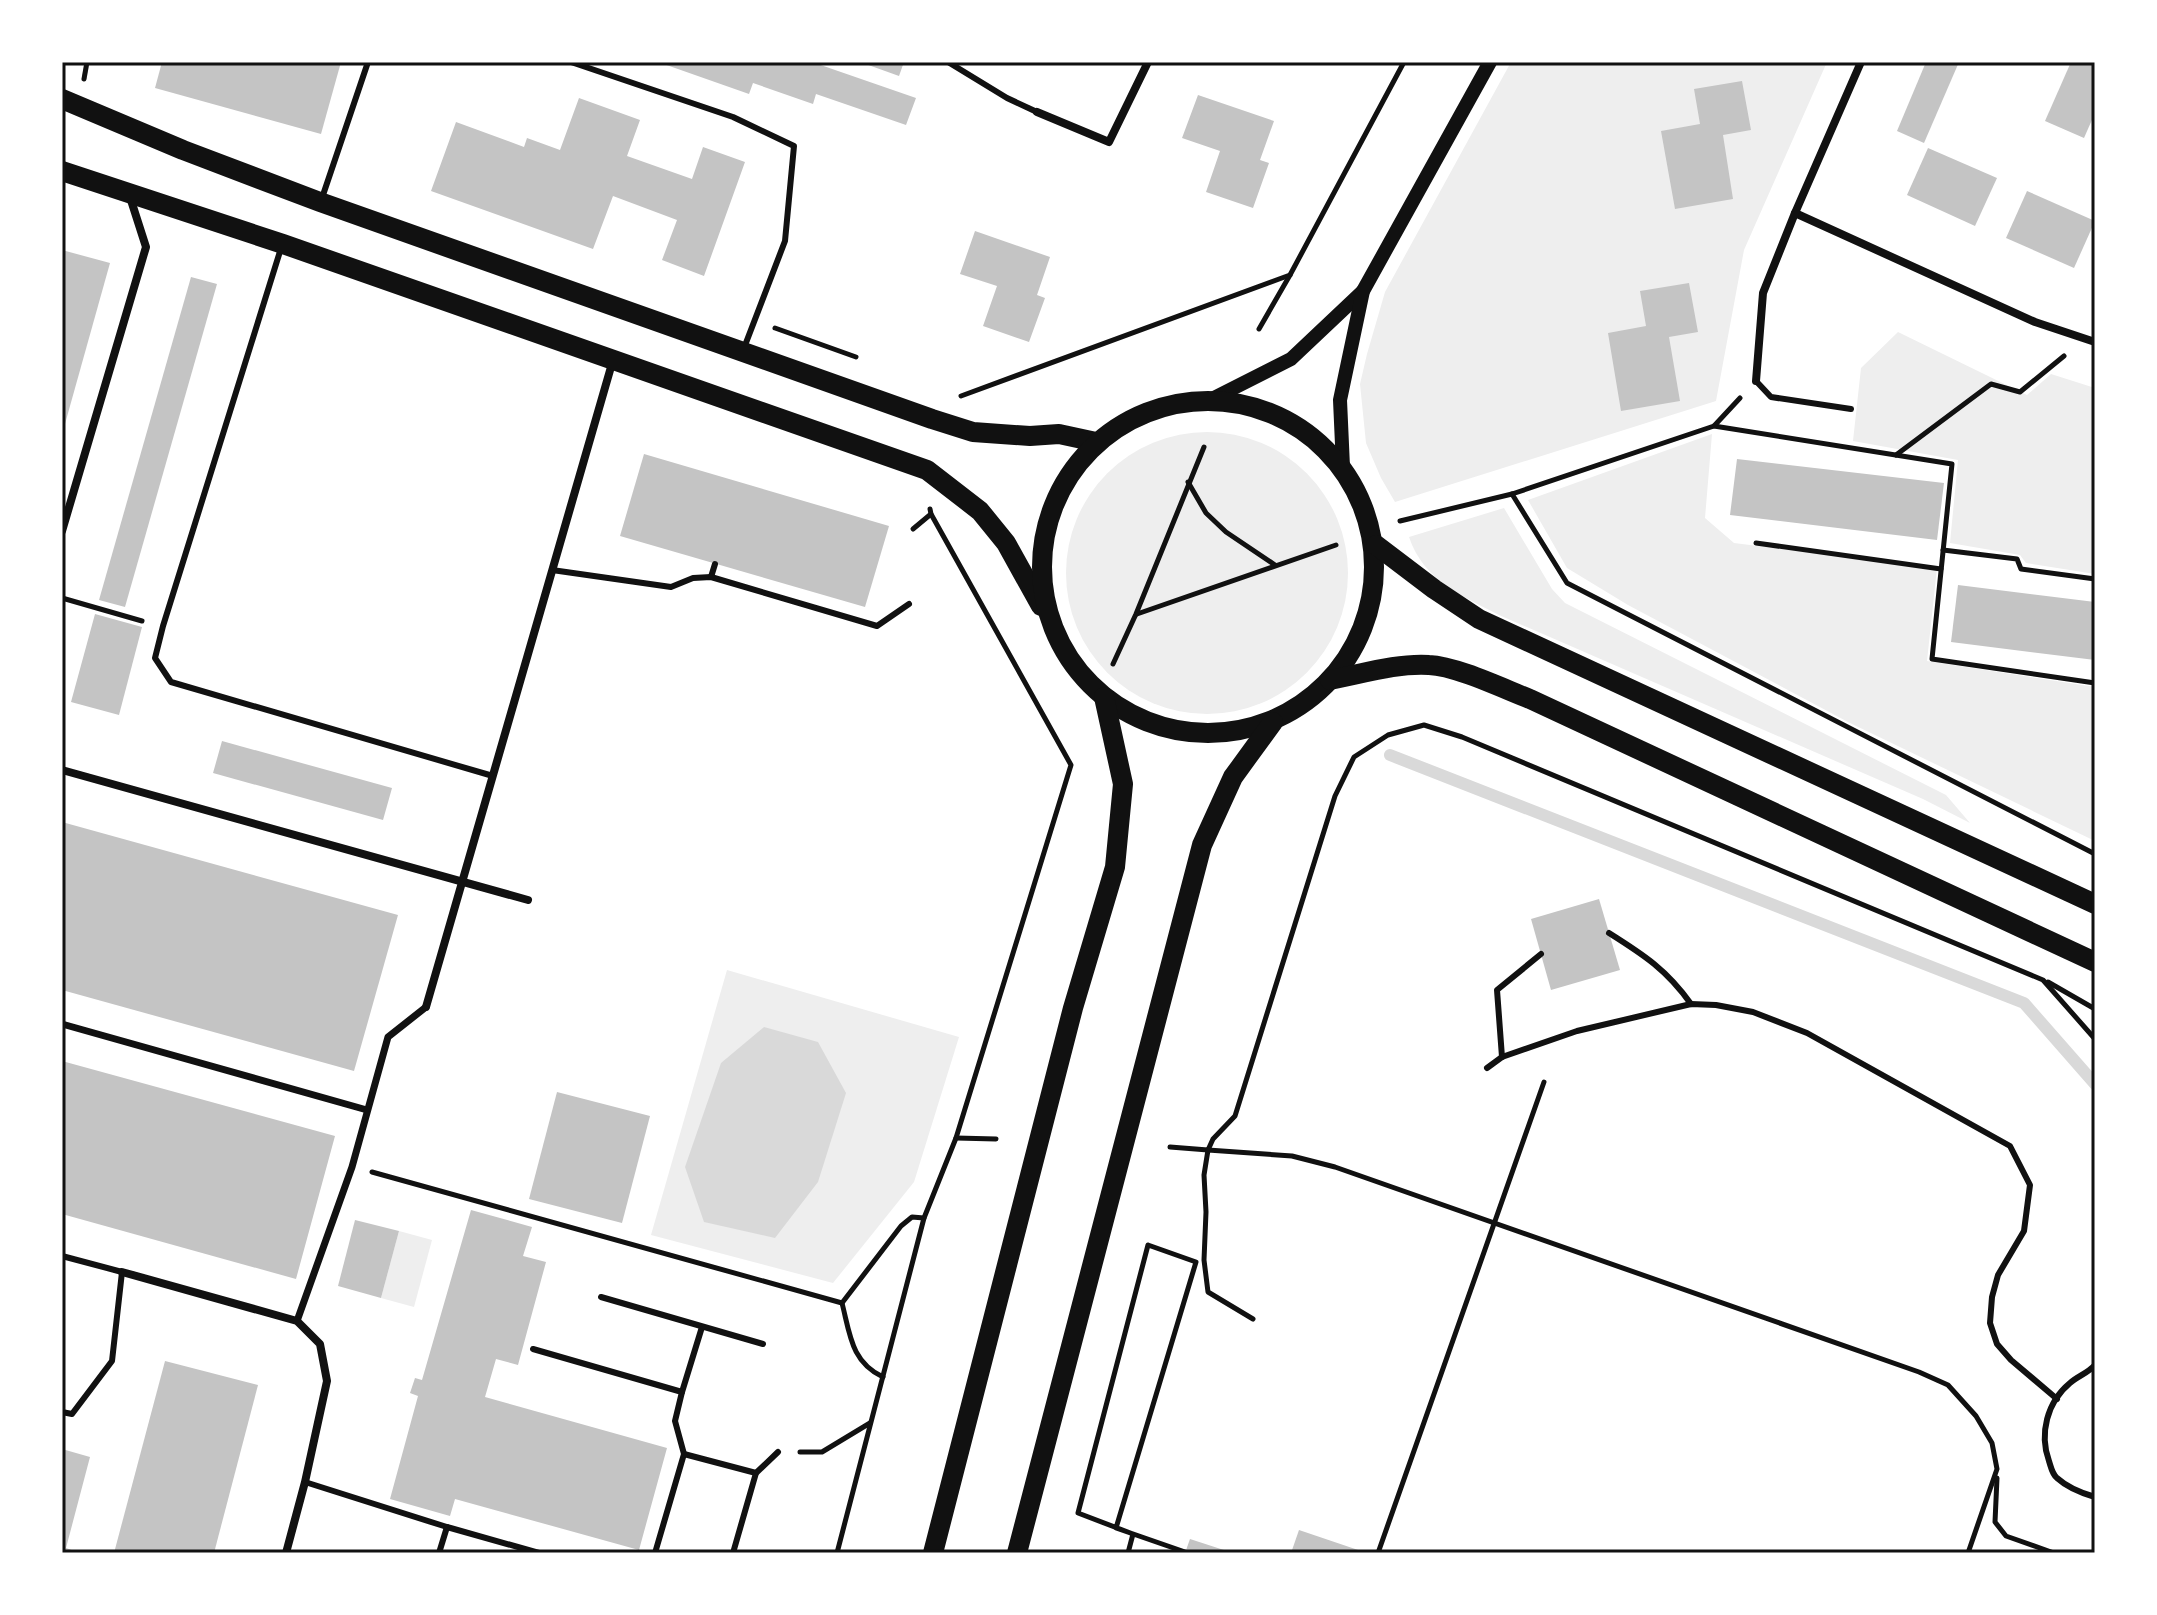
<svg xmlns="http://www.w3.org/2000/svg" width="2157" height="1615" font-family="'Work Sans',sans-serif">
<rect width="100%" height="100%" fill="#fff"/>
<g fill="#eee">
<polygon points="1511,62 1827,62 1744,250 1716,401 1395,502 1381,478 1366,443 1360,384 1367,354 1385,292"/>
<polygon points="1898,332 2027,395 2051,374 2095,388 2095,574 2026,563 2020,555 1950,543 1958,460 1853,441 1861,368"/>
<circle cx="1207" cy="573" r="141"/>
<polygon points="1712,434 1705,518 1734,543 1937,568 1927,661 2095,687 2095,841 1848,722 1628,605 1567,568 1528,500"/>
<path d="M 1504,508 L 1552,589 L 1565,603 L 1946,795 L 1970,823 L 1923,799 L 1499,615 C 1461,595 1424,581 1409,537 Z"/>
<polygon points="727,970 959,1037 914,1182 833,1283 651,1235"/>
<polygon points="399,1231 432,1240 414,1307 381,1298"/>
</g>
<polygon fill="#d9d9d9" points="764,1027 818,1042 846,1093 818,1182 775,1238 704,1222 685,1167 721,1063"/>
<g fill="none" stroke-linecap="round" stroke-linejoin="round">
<polyline stroke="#d9d9d9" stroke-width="12" points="1390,755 2024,1003 2095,1084"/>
</g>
<g fill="#c4c4c4">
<polygon points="162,62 341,62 321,134 155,88"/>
<polygon points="658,62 812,62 916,98 906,125 816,94 813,104 753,83 749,94"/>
<polygon points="860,62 904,62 899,76"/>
<polygon points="1926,62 1959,62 1924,143 1897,131"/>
<polygon points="2071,62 2090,62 2095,64 2095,113 2084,138 2045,121"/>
<polygon points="1742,81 1751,130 1723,135 1733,199 1675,209 1661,131 1700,124 1694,89"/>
<polygon points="1198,95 1274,121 1260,160 1269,163 1253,208 1206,192 1220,151 1182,138"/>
<polygon points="579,98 640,120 627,156 692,179 703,147 745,162 704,276 662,260 677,220 613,196 593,249 431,191 456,122 524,147 527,138 560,150"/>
<polygon points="1928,148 1997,178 1975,226 1907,195"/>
<polygon points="2027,191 2095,221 2074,268 2006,238"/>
<polygon points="975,231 1050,257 1037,295 1045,298 1029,342 983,326 997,286 960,274"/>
<polygon points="62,250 110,263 63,431 62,431"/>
<polygon points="191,277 217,284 125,607 99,600"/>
<polygon points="1689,283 1698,332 1669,337 1680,401 1621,411 1608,333 1646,326 1640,291"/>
<polygon points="644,454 889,526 865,607 620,536"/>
<polygon points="1737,459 1944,483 1937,540 1730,515"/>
<polygon points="1958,585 2095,602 2095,660 1951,642"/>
<polygon points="95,614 142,627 119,715 71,702"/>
<polygon points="222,741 392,788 383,820 213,773"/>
<polygon points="62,822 398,915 354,1071 62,990"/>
<polygon points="1599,899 1620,970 1551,990 1531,919"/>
<polygon points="62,1061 335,1136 296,1279 62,1214"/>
<polygon points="557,1092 650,1116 622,1223 529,1199"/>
<polygon points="471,1210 532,1227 523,1256 546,1262 518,1365 496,1359 485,1397 667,1448 639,1550 455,1499 450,1516 390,1499 418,1396 410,1393 415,1378 422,1380"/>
<polygon points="355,1220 399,1231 381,1298 338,1286"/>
<polygon points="165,1361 258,1385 214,1553 114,1553"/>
<polygon points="62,1449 90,1457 66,1548 80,1553 62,1553"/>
<polygon points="1299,1530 1364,1552 1364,1553 1291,1553"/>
<polygon points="1190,1539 1230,1552 1230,1553 1185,1553"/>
</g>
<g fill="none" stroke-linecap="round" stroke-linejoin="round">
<g stroke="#111" stroke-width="5">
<polyline points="84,79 87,62"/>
<polyline points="775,328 856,357"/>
<polyline points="1259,329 1290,275 1404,62"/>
<polyline points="961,396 1290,275"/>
<polyline points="1714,426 1952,464 1932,659 2095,683"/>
<polyline points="1896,455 1991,384 2020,392 2064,356"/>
<polyline points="1188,482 1206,513 1226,532 1275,565"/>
<polyline points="1512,494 1567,583 2095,854"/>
<polyline points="1400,521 1512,494 1714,426 1740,398"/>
<polyline points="913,529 931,514"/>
<polyline points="1756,543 1941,569"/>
<polyline points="1943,550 2017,559 2021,569 2095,579"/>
<polyline points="62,598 142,621"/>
<polyline points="1137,614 1336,545"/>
<polyline points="1113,664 1136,614 1204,447"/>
<polyline points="2048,982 2095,1009"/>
<polyline points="956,1138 996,1139"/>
<polyline points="1170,1147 1208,1150 1213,1139 1235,1116 1335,796 1354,757 1388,735 1424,725 1462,737 2043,980 2095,1039"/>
<polyline points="372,1172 842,1303 901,1226 912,1217 924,1218"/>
<path d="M 842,1303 C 850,1334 851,1362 883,1377"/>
<polyline points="1253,1319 1208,1292 1204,1260 1206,1212 1204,1175 1208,1150 1292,1156 1335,1167 1919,1372 1948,1385 1976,1416 1992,1443 1997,1469 1968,1553"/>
<polyline points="800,1452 822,1452 870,1423"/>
<polyline points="1997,1478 1995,1522 2006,1536 2054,1553"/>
<polyline points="837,1553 924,1218 956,1138 1071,765 931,514 930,509"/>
<polyline points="1128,1553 1133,1534 1078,1513 1148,1245 1196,1262 1116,1528 1188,1553"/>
<polyline points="1378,1553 1544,1082"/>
</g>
<g stroke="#111" stroke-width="6">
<polyline points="571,62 733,117 794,146 785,241 744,348"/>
<polyline points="948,62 1007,98 1037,112"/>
<polyline points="322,198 368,62"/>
<polyline points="282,245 163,626 155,658 171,682 493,776"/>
<polyline points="1756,381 1771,397 1851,409"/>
<polyline points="552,570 671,587 693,578 711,577 877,626 909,604"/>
<polyline points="711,577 715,564"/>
<path d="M 1609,933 C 1644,955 1667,970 1691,1004"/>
<polyline points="1502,1057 1497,990 1541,954"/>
<polyline points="1487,1068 1502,1057 1577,1031 1691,1004 1716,1005 1753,1012 1807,1033 2010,1146 2030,1185 2024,1231 1998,1275 1992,1297 1990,1323 1997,1344 2011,1360 2057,1399"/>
<polyline points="62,1256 122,1272 112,1361 72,1414 62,1412"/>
<polyline points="601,1297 763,1344"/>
<polyline points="533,1349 682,1392 675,1421 684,1454 655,1553"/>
<path d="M 2095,1365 C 2088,1373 2078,1376 2070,1383 C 2047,1402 2039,1434 2049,1461 C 2051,1467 2052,1474 2057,1478 C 2068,1488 2081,1493 2095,1497"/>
<polyline points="682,1392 702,1327"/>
<polyline points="684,1454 756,1473"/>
<polyline points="305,1482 447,1527 539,1553"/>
<polyline points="439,1553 447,1527"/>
<polyline points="733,1553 756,1473 778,1452"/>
</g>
<g stroke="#111" stroke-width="7">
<polyline points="62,1024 367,1110"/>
<polyline points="297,1321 352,1167 388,1037 426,1007"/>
</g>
<g stroke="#111" stroke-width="8">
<polyline points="1037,112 1109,142 1148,62"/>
<polyline points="1795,213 2035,322 2095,342"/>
<polyline points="1756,381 1763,293 1795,213 1861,62"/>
<polyline points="62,531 146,247 129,194"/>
<polyline points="62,770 528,900"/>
<polyline points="426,1007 613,360"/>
<polyline points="122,1272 297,1321 320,1344 327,1381 305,1482 286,1553"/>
</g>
<g stroke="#111" stroke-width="14">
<polyline points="1210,400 1291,359 1363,291"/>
<polyline points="1343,467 1340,400 1363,291 1490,62"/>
</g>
<g stroke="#111" stroke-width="20">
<polyline points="62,99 183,150 320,202 932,419 973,432 1030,436 1059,434 1096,442"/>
<polyline points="62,171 283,244 927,470 980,511 1006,543 1041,606"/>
<circle cx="1208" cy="567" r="166"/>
<polyline points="1376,545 1434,589 1479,619 2095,904"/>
<path d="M 1330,680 C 1362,674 1396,663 1429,665 C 1456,666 1504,689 1530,699 L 2095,962"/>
<polyline points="933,1553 1073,1008 1115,867 1123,784 1104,697"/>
<polyline points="1017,1553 1202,845 1233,777 1273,722"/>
</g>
</g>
<rect width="2157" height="1615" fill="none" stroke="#ffffff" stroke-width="128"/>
<rect x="64" y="64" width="2029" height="1487" fill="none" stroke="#111" stroke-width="3"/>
</svg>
